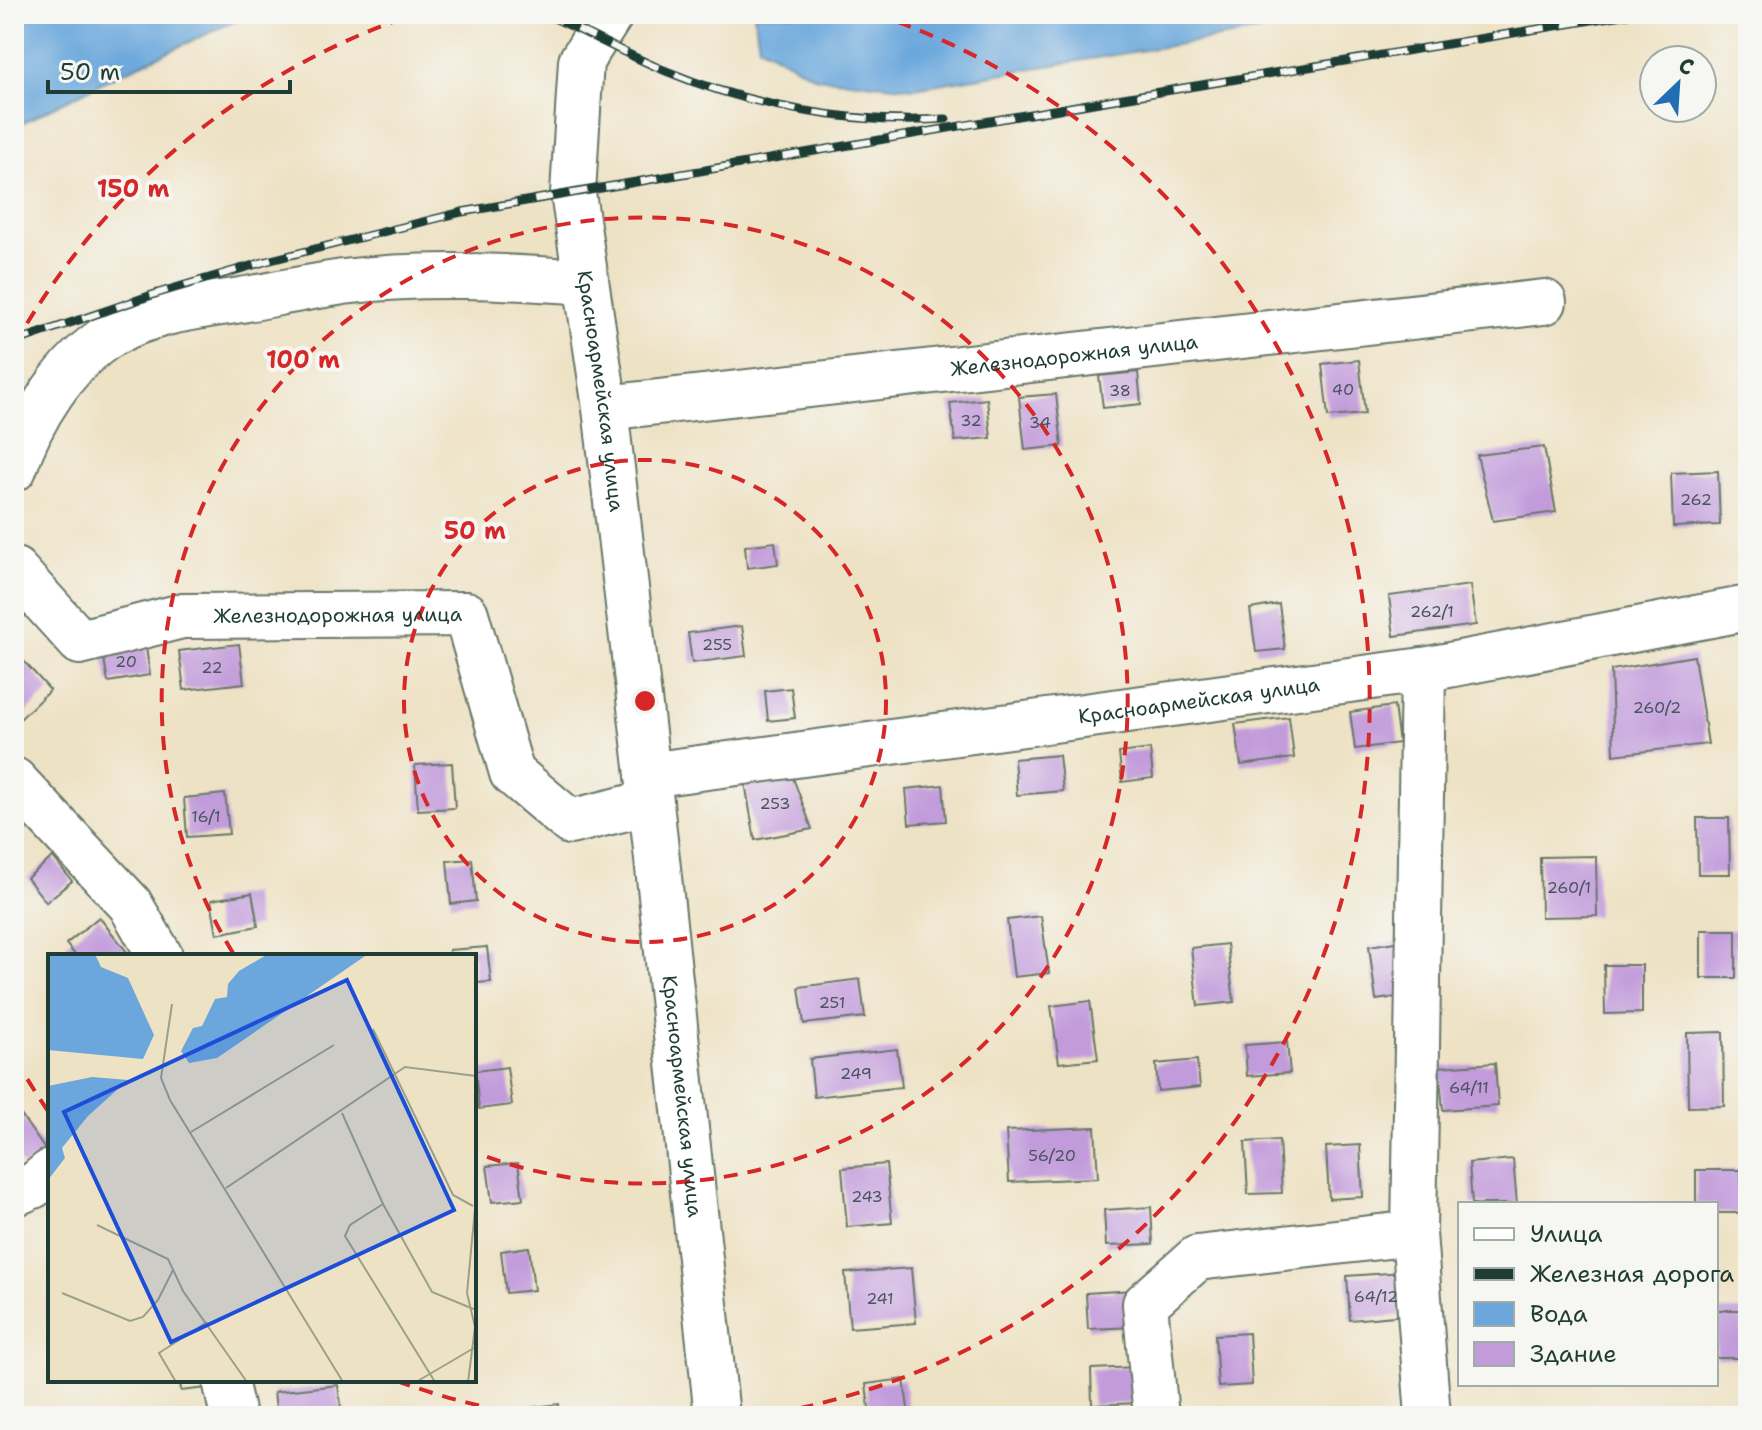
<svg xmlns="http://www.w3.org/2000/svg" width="1762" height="1430" font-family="'Shantell Sans',sans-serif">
<rect width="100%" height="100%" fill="#f6f6f2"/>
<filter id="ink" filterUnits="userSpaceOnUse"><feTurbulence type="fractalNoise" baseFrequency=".0125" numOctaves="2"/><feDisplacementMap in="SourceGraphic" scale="16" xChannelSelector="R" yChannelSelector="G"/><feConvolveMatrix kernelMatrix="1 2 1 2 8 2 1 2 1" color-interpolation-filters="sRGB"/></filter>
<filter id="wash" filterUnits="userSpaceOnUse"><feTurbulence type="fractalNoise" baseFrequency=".006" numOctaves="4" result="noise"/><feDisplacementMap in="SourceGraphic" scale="32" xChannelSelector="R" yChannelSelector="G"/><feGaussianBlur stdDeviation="1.8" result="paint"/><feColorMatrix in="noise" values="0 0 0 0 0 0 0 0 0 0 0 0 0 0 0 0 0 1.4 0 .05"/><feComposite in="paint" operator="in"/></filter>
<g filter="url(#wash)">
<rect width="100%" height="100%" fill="#eee2c5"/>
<g fill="#6ba7dc" stroke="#457288" stroke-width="2">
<polygon points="14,14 250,14 117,75 14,127"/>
<polygon points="754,14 1364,14 914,88 817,78 759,46"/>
</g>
<g id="blocks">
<g fill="#c29bdb">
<polygon points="1359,360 1365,414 1328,417 1322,364"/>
<polygon points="1138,372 1141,404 1103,408 1099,376"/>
<polygon points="1056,394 1062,446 1025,450 1019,397"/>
<polygon points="987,399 991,438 955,441 950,403"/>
<polygon points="1544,447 1556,512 1493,521 1477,455"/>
<polygon points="1718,471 1720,525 1673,527 1671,473"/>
<polygon points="775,542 778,564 747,568 745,546"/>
<polygon points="1470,585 1476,625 1394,636 1389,596"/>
<polygon points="1279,604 1285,649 1256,652 1250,609"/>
<polygon points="742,626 746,656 692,663 688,633"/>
<polygon points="145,640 150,675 108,682 102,647"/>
<polygon points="239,644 244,683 184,690 179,651"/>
<polygon points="1694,656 1708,744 1614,755 1611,670"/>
<polygon points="20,657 50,690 14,725 14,663"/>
<polygon points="791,688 795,718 768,721 765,691"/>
<polygon points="1394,706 1399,743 1355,749 1350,712"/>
<polygon points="1289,717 1294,758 1241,765 1235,724"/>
<polygon points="1150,749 1153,778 1122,782 1119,753"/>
<polygon points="1059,755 1063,791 1017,795 1014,759"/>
<polygon points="452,763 455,808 418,810 415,765"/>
<polygon points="789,767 812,829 755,840 744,777"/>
<polygon points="943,785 946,821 909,824 906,789"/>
<polygon points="225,794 229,834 187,837 184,798"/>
<polygon points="1697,818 1729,818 1730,874 1698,874"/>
<polygon points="1596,856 1597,916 1541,917 1540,857"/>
<polygon points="53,857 72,881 46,902 27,878"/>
<polygon points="472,859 476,901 451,904 447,861"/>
<polygon points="252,893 258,926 217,934 211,900"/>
<polygon points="1041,916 1049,973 1014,977 1007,920"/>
<polygon points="99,917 128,953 124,956 76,956 66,944"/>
<rect x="1701" y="930" width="35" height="48"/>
<polygon points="1402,941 1410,995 1376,1000 1369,946"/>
<polygon points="1227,944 1234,1002 1198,1006 1191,948"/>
<polygon points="487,947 491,982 474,983 474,956 449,956 449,950"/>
<polygon points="1604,965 1642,965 1642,1013 1605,1014"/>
<polygon points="860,979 865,1017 804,1024 799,987"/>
<polygon points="1090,1001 1098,1059 1059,1063 1051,1006"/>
<polygon points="1723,1032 1724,1106 1688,1107 1687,1033"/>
<polygon points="1287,1042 1290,1073 1247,1076 1245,1045"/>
<polygon points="897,1049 902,1087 814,1097 810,1059"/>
<polygon points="1197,1060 1200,1087 1158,1091 1156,1064"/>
<polygon points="1495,1063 1498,1106 1443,1110 1439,1067"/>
<polygon points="507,1067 512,1105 479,1109 475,1071"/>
<polygon points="14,1105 46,1151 23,1166 14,1153"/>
<polygon points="1095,1127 1098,1178 1009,1182 1006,1131"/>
<polygon points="1279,1140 1282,1193 1248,1194 1245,1142"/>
<polygon points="1360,1145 1363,1197 1329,1199 1326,1147"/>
<polygon points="1513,1159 1517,1204 1472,1204 1469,1163"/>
<polygon points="518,1163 523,1199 492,1202 487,1166"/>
<polygon points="886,1164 892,1223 847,1227 842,1168"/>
<polygon points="1696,1170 1741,1170 1742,1213 1716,1213 1716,1204 1696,1204"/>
<polygon points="1151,1207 1153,1244 1106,1246 1104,1210"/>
<polygon points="529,1247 534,1290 506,1293 501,1251"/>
<polygon points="911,1268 916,1323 850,1328 845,1273"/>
<polygon points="1403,1272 1406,1315 1350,1320 1347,1276"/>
<polygon points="1134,1290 1136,1327 1088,1329 1086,1293"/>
<polygon points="1716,1310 1742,1310 1743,1358 1716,1358"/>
<polygon points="1249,1333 1252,1385 1218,1387 1215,1335"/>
<polygon points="1138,1367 1140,1403 1092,1405 1091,1369"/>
<polygon points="904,1379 909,1416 870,1416 866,1384"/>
<polygon points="180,1380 215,1380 216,1387 181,1391"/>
<polygon points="338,1385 342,1416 277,1416 274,1392"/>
<polygon points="559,1404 560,1416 520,1416 519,1409"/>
</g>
</g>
</g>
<g filter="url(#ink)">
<use href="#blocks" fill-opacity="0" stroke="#677767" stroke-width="2"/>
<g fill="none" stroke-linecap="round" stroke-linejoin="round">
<defs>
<g id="minor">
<path id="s1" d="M 611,14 L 581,61 L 573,193 L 605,408 L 648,775 L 717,1416"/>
<path id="s2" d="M 605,408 L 1544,302"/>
<path d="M 14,469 C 31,418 65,362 112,334 C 152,311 197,307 241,300 C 275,294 309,287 343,282 C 424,272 505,276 586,282"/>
<path id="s3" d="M 15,570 L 80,642 L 182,616 L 466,614 L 512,773 L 570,822 L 651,802"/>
<polyline points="1423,670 1414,1233 1428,1416"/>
<path id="s4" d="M 648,775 L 1423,670 L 1748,608"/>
<polyline points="14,780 130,904 160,956"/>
<polyline points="14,1194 33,1186 50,1172"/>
<polyline points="225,1380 233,1416"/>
<polyline points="1156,1416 1145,1304 1197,1258 1414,1233"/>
</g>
</defs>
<use href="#minor" stroke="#677767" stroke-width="48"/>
<use href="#minor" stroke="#fff" stroke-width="44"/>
<defs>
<g id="rail">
<path d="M 545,14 C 586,32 625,54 666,71 C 753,107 852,125 946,119"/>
<polyline points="14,342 158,293 267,261 462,212 1111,100 1628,14"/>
</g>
</defs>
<use href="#rail" stroke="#1f3d34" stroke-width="9"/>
<use href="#rail" stroke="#f6f6f2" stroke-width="6" stroke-dasharray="18" stroke-linecap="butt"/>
</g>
</g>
<g fill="none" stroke="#d62828" stroke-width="4" stroke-dasharray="14 10">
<circle cx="645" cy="701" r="241"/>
<path d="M233 953A483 483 0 1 1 476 1153"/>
<path d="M526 1415A724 724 0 0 1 397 1381M48 1111A724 724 0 0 1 15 1058M15 344A724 724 0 0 1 415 14M875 14A724 724 0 0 1 764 1415"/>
</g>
<g text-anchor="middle" stroke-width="8" stroke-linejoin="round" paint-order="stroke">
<g font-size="16" fill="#48545e">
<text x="1343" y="395">40</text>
<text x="1120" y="396">38</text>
<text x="971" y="426">32</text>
<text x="1040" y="428">34</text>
<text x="1696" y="505">262</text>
<text x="1432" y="617">262/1</text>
<text x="717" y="650">255</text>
<text x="126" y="667">20</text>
<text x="212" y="673">22</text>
<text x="1657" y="713">260/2</text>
<text x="775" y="809">253</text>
<text x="206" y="822">16/1</text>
<text x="1569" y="893">260/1</text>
<text x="832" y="1008">251</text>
<text x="856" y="1079">249</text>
<text x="1469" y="1093">64/11</text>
<text x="1052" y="1161">56/20</text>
<text x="867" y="1202">243</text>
<text x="1376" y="1302">64/12</text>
<text x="880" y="1304">241</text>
</g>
<g font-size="20" fill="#1f3d34" stroke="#f6f6f2">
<text dy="7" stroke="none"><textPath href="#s2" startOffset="472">Железнодорожная улица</textPath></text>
<text dy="7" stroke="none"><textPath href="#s1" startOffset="388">Красноармейская улица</textPath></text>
<text dy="7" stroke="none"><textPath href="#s3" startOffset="358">Железнодорожная улица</textPath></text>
<text dy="7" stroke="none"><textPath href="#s4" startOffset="556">Красноармейская улица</textPath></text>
<text dy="7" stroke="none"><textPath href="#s1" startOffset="1098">Красноармейская улица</textPath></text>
</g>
</g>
<g transform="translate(48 954)">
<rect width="428" height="428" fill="#eee2c5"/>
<path d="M 0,0 L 47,0 L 53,13 L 80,24 L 106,81 L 95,105 L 0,96 ZM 220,0 L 320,0 L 169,104 L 141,109 L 133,97 L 145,74 L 154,72 L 167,45 L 179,43 L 180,30 L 191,17 ZM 44,123 L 80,126 L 40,162 L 14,194 L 17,204 L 0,226 L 0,132 Z" fill="#6ba7dc"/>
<path fill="none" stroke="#9ba08b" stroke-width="2" d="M 124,50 L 113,124 L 122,146 L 295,428M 325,75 L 405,241 L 425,252M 294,159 L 335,250 L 384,338 L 428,356M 143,178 L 286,91M 178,234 L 357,113 L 428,122M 335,250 L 302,271 L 297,282 L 387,428M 49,271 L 120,305 L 135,337 L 199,428M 14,339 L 82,367 L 95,363 L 110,346 L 125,316M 128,428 L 111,399 L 159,368M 368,428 L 426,394M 420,428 L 427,373 L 419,339 L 428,244"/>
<path fill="#1d4ed8" fill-opacity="0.15" stroke="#1d4ed8" stroke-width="4" d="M 299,26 L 406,256 L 123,388 L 16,158 Z"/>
<rect width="428" height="428" fill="none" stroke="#1f3d34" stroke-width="4"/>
</g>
<circle cx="645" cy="701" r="12" fill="#d62828" stroke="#f6f6f2" stroke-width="4"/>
<g font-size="24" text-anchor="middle" font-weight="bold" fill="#d62828" stroke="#f6f6f2" stroke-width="8" stroke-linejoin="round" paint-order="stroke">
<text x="133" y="197">150 m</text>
<text x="303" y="368">100 m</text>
<text x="475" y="539">50 m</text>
</g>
<rect width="1762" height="1430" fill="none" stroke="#f6f6f2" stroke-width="48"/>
<rect x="1458" y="1202" width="260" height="184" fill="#f6f6f2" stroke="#a0aca6" stroke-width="2"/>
<rect x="1474" y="1228" width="40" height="12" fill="#ffffff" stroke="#a0aca6" stroke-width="2"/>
<text x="1530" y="1242" font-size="24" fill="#1f3d34">Улица</text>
<rect x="1474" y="1268" width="40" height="12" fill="#1f3d34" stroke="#a0aca6" stroke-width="2"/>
<text x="1530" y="1282" font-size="24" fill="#1f3d34">Железная дорога</text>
<rect x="1474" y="1302" width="40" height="24" fill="#6ba7dc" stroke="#a0aca6" stroke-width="2"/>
<text x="1530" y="1322" font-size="24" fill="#1f3d34">Вода</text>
<rect x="1474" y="1342" width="40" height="24" fill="#c29bdb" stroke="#a0aca6" stroke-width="2"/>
<text x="1530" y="1362" font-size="24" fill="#1f3d34">Здание</text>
<g transform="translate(1678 84) rotate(25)"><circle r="38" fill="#f6f6f2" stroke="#a0aca6" stroke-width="2"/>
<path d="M0-6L14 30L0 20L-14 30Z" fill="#1f6fb2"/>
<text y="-12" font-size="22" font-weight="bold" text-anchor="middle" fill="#1f3d34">С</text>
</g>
<path d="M48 80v12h242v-12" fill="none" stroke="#1f3d34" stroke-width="4"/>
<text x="60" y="80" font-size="24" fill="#1f3d34" stroke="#f6f6f2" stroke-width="6" paint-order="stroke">50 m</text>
</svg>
